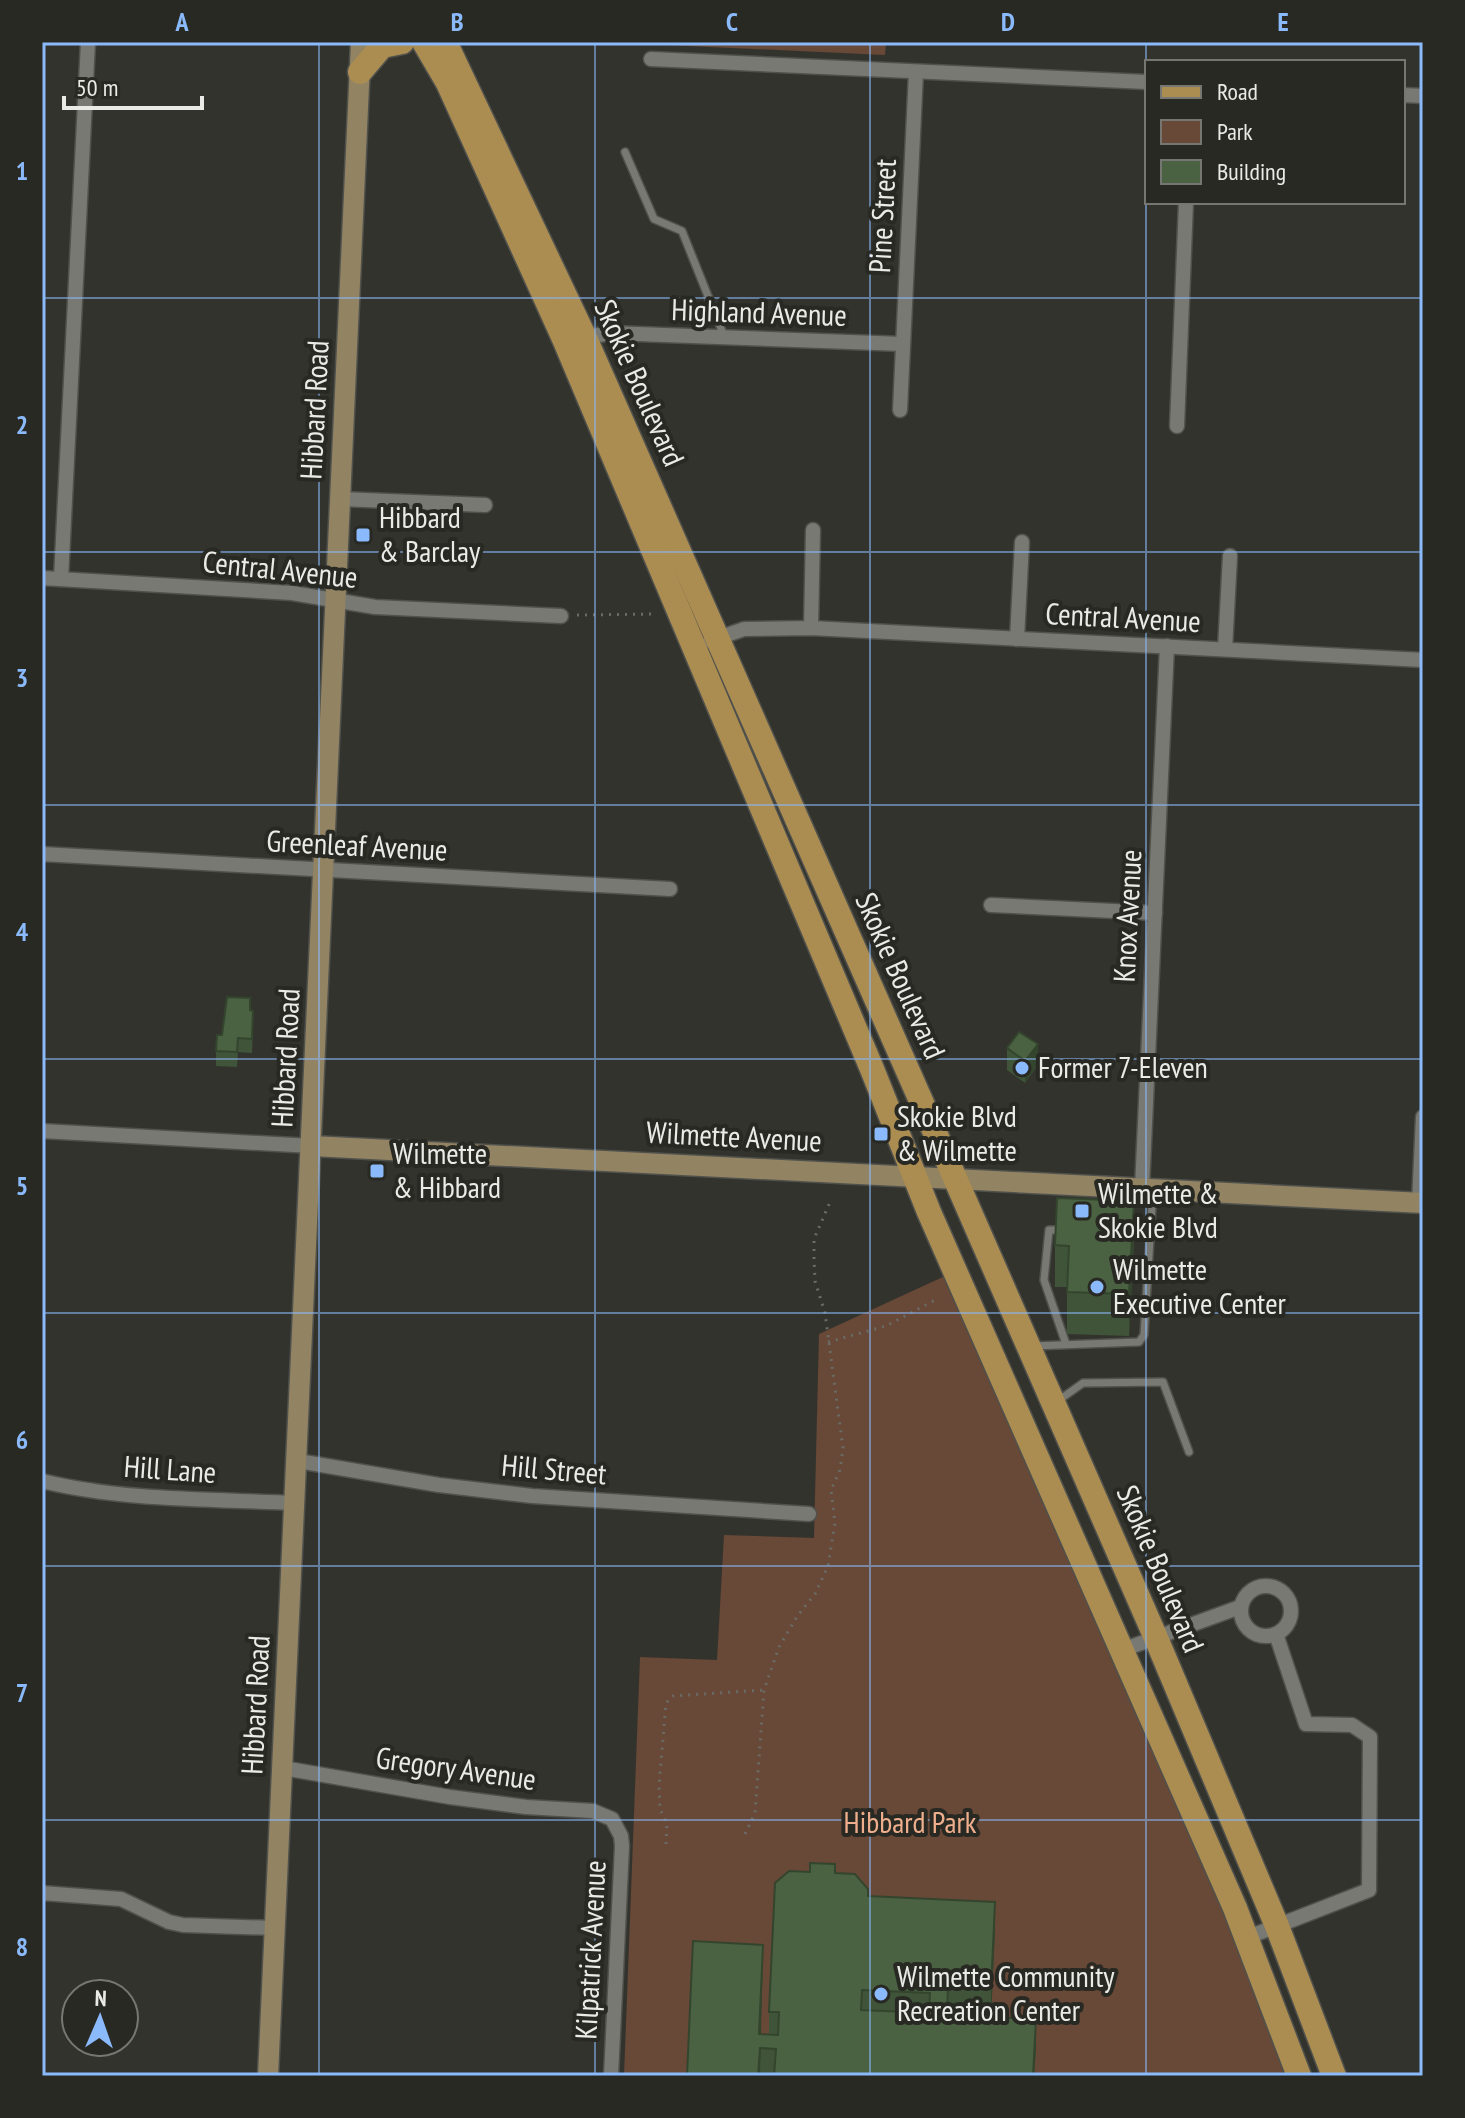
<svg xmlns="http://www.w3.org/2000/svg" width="1465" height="2118" font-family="'PT Sans Narrow',sans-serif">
<rect width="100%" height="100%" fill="#33332e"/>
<g fill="#684836">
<polygon points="601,42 886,42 885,55"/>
<polygon points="945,1276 1255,1983 1289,2076 624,2076 640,1657 717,1660 724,1535 814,1538 819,1334"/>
</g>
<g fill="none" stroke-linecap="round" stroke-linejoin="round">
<defs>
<g id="lane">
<polyline points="625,152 654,219 682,231 724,336"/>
<polyline points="1064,1230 1049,1230 1044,1280 1066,1344"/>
<polyline points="1125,1232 1150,1233"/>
<polyline points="1033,1346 1139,1342 1144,1335 1153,1191"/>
<polyline points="1059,1400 1083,1383 1163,1382 1189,1452"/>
</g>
<g id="street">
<polyline points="651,59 1147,82"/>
<polyline points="1403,95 1423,96"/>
<polyline points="580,338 611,333 903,344"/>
<polyline points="900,410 916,72"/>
<polyline points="1177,426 1186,202"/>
<polyline points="341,499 485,505"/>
<polyline points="42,578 292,593 375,607 561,616"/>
<polyline points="61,579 88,42"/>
<polyline points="811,628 813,530"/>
<polyline points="1017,639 1022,542"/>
<polyline points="710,641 744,629 811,628 1423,660"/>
<polyline points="1225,649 1230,556"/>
<polyline points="42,854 670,889"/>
<polyline points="991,905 1155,913"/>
<polyline points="42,1131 312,1146"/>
<polyline points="1142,1188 1167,646"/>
<polyline points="1419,1203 1423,1117"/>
<polyline points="298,1461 439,1485 532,1496 809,1514"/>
<path d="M 42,1481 C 123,1501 212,1499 295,1503"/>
<circle cx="1266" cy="1611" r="25"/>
<polyline points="1122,1650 1240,1607"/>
<polyline points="283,1768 450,1797 526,1807 593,1811 612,1819 621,1836 622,1846 611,2076"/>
<polyline points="42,1893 121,1899 169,1922 183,1925 275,1928"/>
<polyline points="1246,1938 1369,1890 1370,1737 1352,1725 1306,1724 1276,1634"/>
</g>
<g id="secondary">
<polyline points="312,1146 1423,1203"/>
<polyline points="268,2076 361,42"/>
</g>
<g id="primary">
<polyline points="424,42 448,83 565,341 872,1069 929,1212 1235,1908 1299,2076"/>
<polyline points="445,42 585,338 955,1178 1156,1638 1277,1926 1334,2076"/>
<polyline points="360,72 382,46 402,42"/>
</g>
</defs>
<use href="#lane" stroke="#50514c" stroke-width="10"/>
<use href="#street" stroke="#50514c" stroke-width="17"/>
<use href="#secondary" stroke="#50514c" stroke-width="23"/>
<use href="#primary" stroke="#50514c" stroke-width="27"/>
<g stroke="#6b6b66" stroke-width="3" stroke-dasharray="2 6" stroke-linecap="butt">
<polyline points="577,615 657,614"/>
<polyline points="828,1342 886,1326 935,1300"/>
<polyline points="745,1834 755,1813 764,1690 779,1647 798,1615 815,1594 828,1566 835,1523 831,1490 840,1470 843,1448 825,1313 815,1281 814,1259 814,1239 830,1202"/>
<polyline points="666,1844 667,1824 660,1809 659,1786 666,1703 673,1696 764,1690"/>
</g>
<use href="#lane" stroke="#787973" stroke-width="7"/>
<use href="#street" stroke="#787973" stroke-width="14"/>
<use href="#secondary" stroke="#928362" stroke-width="20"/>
<use href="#primary" stroke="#ab8c51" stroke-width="24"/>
</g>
<g fill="#405439">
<polygon points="250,1010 253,1025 252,1053 238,1052 237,1067 216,1066 216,1051 222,1035"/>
<polygon points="1007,1048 1038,1065 1025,1083 1007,1070"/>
<polygon points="1134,1242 1129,1336 1067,1334 1067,1287 1055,1287 1055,1245"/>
<polygon points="835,1873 868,1896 995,1930 991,2017 1036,2047 1034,2076 687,2076 763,1973 760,2034 769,2034 769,2012"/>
</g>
<g fill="#34452e">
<polygon points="1038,1044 1038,1065 1025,1083 1025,1061"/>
<polygon points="1134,1201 1134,1242 1129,1336 1129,1294"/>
<polygon points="995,1902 995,1930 991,2018 991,1989"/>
<polygon points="763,1945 760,2076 758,2076 759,2034"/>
<polygon points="1036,2019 1036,2047 1034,2076 1033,2076"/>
</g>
<g fill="#4a6242" stroke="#34452e" stroke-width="2" fill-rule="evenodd">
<polygon points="227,997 250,998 250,1010 253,1011 252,1039 238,1038 237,1052 216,1051 217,1035 222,1035"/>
<polygon points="1019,1032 1038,1044 1025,1061 1007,1048"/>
<polygon points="1057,1198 1134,1201 1129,1294 1067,1292 1069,1246 1055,1245"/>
<path d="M 810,1863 L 835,1864 L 835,1873 L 855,1874 L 868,1889 L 868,1896 L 995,1902 L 991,1989 L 948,1987 L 947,2015 L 1036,2019 L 1033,2076 L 774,2076 L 776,2049 L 760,2048 L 758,2076 L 687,2076 L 693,1941 L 763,1945 L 759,2034 L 778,2035 L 779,2012 L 769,2012 L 775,1883 L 789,1871 L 810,1872 ZM 862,1990 L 930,1993 L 929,2013 L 861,2010 Z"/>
</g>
<path fill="none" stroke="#8bbafc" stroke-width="2" stroke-opacity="0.55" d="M 319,42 L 319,2076M 595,42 L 595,2076M 870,42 L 870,2076M 1146,42 L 1146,2076M 42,298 L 1423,298M 42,552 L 1423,552M 42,805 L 1423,805M 42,1059 L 1423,1059M 42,1313 L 1423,1313M 42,1566 L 1423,1566M 42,1820 L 1423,1820"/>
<g fill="#8bbafc" stroke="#292924" stroke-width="3">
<rect x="355" y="527" width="16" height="16" rx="4"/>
<circle cx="1022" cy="1068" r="8"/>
<rect x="873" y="1126" width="16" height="16" rx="4"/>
<rect x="369" y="1163" width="16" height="16" rx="4"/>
<rect x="1074" y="1203" width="16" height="16" rx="4"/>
<circle cx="1097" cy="1287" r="8"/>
<circle cx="881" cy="1994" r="8"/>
</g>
<g text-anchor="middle" stroke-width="8" stroke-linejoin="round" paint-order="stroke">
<g font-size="30" fill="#eaeae7" stroke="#292924">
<text transform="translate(883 216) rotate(-87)" y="10">Pine Street</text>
<text transform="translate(759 313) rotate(2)" y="10">Highland Avenue</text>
<text transform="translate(639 383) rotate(66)" y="10">Skokie Boulevard</text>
<text transform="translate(315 410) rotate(-87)" y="10">Hibbard Road</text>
<text transform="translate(280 570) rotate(6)" y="10">Central Avenue</text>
<text transform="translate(1123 618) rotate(3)" y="10">Central Avenue</text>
<text transform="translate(357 846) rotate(3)" y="10">Greenleaf Avenue</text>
<text transform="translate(1128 916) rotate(-87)" y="10">Knox Avenue</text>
<text transform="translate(900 976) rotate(66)" y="10">Skokie Boulevard</text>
<text transform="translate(286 1058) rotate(-87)" y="10">Hibbard Road</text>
<text transform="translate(734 1137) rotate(3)" y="10">Wilmette Avenue</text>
<text transform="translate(170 1470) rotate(4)" y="10">Hill Lane</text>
<text transform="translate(554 1470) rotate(5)" y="10">Hill Street</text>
<text transform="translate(1160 1569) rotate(67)" y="10">Skokie Boulevard</text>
<text transform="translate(256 1705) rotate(-87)" y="10">Hibbard Road</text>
<text transform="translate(456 1769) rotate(8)" y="10">Gregory Avenue</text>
<text transform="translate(591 1950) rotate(-87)" y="10">Kilpatrick Avenue</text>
</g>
<g font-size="30" fill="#eaeae7" stroke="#292924" text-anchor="start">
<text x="379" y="528">Hibbard<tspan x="379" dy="34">&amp; Barclay</tspan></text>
<text x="1038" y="1078">Former 7-Eleven</text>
<text x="897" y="1127">Skokie Blvd<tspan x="897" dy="34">&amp; Wilmette</tspan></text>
<text x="393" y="1164">Wilmette<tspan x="393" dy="34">&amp; Hibbard</tspan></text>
<text x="1098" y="1204">Wilmette &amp;<tspan x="1098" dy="34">Skokie Blvd</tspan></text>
<text x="1113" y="1280">Wilmette<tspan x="1113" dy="34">Executive Center</tspan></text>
<text x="897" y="1987">Wilmette Community<tspan x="897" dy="34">Recreation Center</tspan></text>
</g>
<g font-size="30" fill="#efaf8d" stroke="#292924">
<text x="910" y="1833">Hibbard Park</text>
</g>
</g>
<rect width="1465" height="2118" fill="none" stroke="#292924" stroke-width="88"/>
<rect x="1145" y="60" width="260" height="144" fill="#292924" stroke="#767672" stroke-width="2"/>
<rect x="1161" y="86" width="40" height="12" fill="#ab8c51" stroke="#767672" stroke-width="2"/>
<text x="1217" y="100" font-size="24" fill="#eaeae7">Road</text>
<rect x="1161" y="120" width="40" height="24" fill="#684836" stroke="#767672" stroke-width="2"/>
<text x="1217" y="140" font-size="24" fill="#eaeae7">Park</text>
<rect x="1161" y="160" width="40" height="24" fill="#4a6242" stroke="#767672" stroke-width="2"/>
<text x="1217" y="180" font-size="24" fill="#eaeae7">Building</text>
<g transform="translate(100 2018) rotate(2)"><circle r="38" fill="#292924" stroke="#767672" stroke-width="2"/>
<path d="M0-6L14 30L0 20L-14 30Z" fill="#8bbafc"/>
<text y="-12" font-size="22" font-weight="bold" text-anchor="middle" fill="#eaeae7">N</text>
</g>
<path d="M64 96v12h138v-12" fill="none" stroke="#eaeae7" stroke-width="4"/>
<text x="76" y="96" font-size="24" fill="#eaeae7" stroke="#292924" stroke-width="6" paint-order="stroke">50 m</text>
<rect x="44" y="44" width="1377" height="2030" fill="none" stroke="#8bbafc" stroke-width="3"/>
<g font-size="26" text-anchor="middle" font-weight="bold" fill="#8bbafc">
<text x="182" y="31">A</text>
<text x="457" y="31">B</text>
<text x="732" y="31">C</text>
<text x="1008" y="31">D</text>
<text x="1283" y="31">E</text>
<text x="22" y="180">1</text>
<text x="22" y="434">2</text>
<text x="22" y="687">3</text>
<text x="22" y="941">4</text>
<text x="22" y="1195">5</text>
<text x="22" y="1449">6</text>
<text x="22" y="1702">7</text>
<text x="22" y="1956">8</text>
</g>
</svg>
